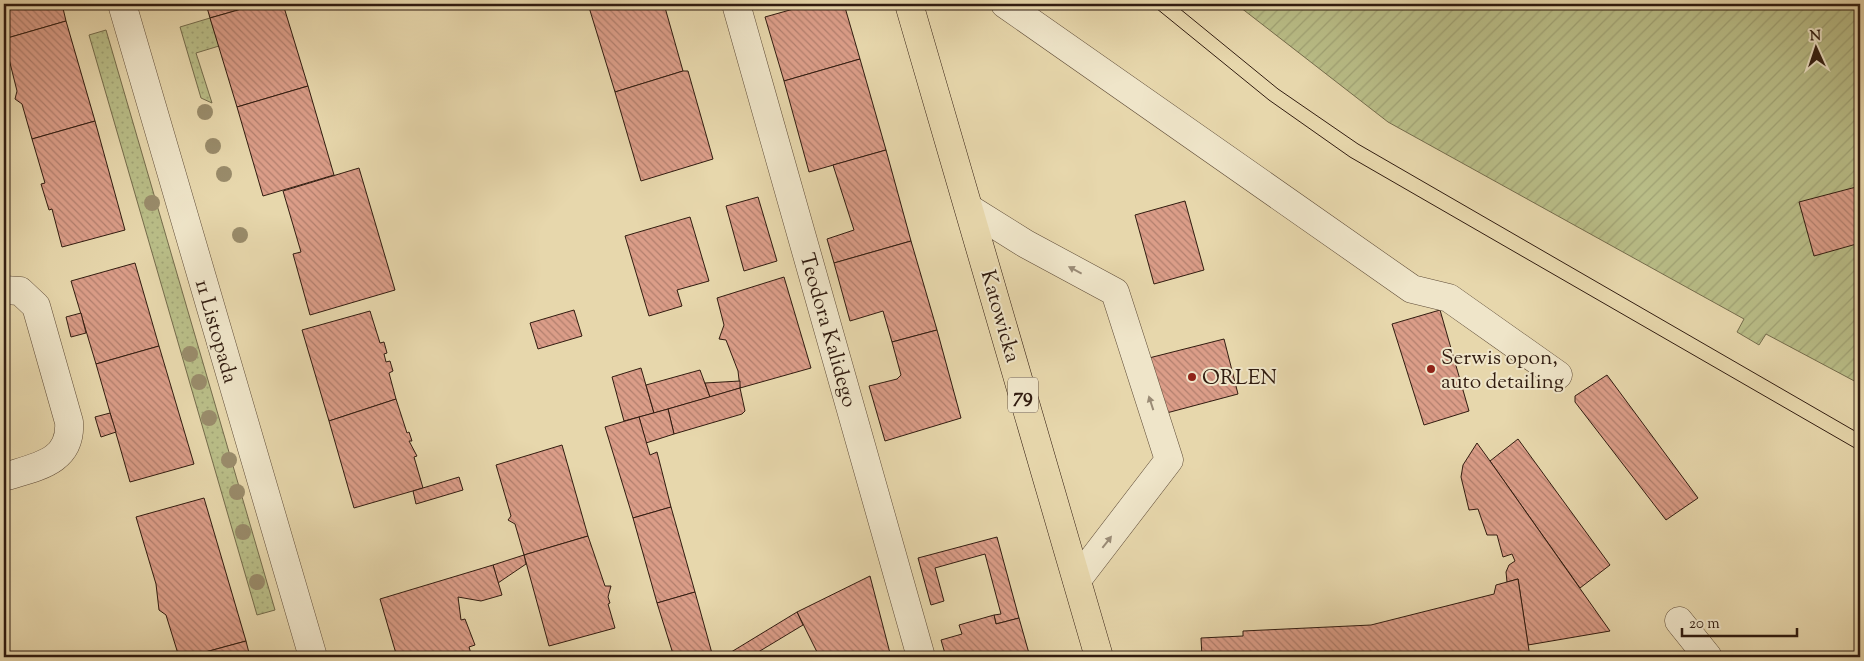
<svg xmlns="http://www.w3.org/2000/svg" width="1864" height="661" font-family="'Sorts Mill Goudy',serif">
<defs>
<pattern id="grass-dots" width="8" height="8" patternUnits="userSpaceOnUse" patternTransform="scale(1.25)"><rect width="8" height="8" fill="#b9bd87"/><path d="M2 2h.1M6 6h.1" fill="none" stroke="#a0a274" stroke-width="1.8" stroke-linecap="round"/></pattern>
<pattern id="garden-furrows" width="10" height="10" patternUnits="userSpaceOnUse" patternTransform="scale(1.25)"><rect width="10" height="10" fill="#b9bd87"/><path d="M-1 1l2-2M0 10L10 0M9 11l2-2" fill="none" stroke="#a0a274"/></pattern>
<pattern id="building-back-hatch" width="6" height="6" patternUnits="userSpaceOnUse" patternTransform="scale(1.25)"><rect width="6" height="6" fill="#db9d88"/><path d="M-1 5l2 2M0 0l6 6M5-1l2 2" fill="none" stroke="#b27f6e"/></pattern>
</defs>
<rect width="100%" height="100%" fill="#e7d7ac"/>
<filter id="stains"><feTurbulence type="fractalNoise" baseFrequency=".004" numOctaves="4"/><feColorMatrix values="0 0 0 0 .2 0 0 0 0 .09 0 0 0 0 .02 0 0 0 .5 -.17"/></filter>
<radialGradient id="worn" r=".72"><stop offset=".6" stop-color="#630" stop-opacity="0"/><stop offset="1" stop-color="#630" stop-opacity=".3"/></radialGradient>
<g fill="url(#grass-dots)" stroke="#756c4c">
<polygon points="210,18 219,46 196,53 212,103 201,98 180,27"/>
<polygon points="106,30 275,610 257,615 89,35"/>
</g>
<polygon fill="url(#garden-furrows)" stroke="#756c4c" points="1236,4 1860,4 1860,384 1766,334 1759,345 1737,332 1744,319 1388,122"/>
<g fill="url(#building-back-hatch)" stroke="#311c10">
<polygon points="4,4 62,4 66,21 4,39"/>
<polygon points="206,4 259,4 210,18"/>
<polygon points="259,4 283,4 308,86 237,107 210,18"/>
<polygon points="588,4 664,4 683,71 615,92"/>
<polygon points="795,4 844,4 860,59 784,81 765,17 797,8"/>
<polygon points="66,21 95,121 32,139 22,104 15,99 17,91 4,39"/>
<polygon points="860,59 886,150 809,172 784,81"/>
<polygon points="683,71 688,71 713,159 641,181 615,92"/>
<polygon points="308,86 334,175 263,196 237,107"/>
<polygon points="95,121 125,230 62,247 52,209 49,210 41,184 45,183 32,139"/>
<polygon points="886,150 911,241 834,263 827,239 854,230 833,165"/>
<polygon points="359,168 395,290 310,315 293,254 301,252 283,191"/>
<polygon points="1860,186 1860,243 1814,256 1799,202"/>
<polygon points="758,197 777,261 744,271 726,206"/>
<polygon points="1185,201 1204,270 1154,284 1135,215"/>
<polygon points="690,217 709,281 677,290 682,306 649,316 625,236"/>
<polygon points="911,241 937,330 892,342 883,311 850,321 834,263"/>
<polygon points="135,263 159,346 96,364 71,281"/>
<polygon points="784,277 811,368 740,388 738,371 726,340 719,339 724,325 717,298"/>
<polygon points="574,310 582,336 538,349 530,323"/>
<polygon points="1440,310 1469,411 1424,425 1392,324"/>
<polygon points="370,311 380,343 384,342 387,353 384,354 386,362 390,361 393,371 389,373 396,399 329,421 302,330"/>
<polygon points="81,313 86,333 71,337 66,317"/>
<polygon points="937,330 961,418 885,441 869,386 897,379 901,375 892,342"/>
<polygon points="1224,339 1238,394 1159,415 1145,359"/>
<polygon points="159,346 194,464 130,482 96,364"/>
<polygon points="641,368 654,413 624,421 612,377"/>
<polygon points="700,370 710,397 654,413 646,385"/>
<polygon points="1607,375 1698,498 1666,520 1575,402 1575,396"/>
<polygon points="740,381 740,388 710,397 705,383"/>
<polygon points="740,388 745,411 742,414 674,434 668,409"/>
<polygon points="396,399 407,433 409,432 412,441 409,441 417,456 414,457 423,488 354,508 329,421"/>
<polygon points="668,409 674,434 646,443 639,417"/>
<polygon points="110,413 116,432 101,437 95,417"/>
<polygon points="639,417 650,455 657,452 671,507 633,518 605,427"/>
<polygon points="1518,439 1610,565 1580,588 1490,461"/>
<polygon points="1477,443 1490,461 1610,631 1528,645 1518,579 1507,582 1506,572 1509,565 1515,561 1512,554 1503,557 1497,535 1487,535 1478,509 1469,510 1461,477 1463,465"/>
<polygon points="562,445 588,536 524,555 515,524 508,520 511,516 496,465"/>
<polygon points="459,477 463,490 416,504 413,491"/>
<polygon points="204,498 246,641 187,657 179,657 166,615 159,610 156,584 136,517"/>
<polygon points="671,507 695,592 657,603 633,518"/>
<polygon points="588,536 605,586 611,586 608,597 610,603 608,604 615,628 549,646 524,555"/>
<polygon points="997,537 1019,618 996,624 994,615 1001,614 985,554 935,568 944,601 931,605 918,558"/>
<polygon points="524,555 526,564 498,583 493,565"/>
<polygon points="493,565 502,595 481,601 458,597 461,620 465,619 475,645 469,647 472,657 397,657 380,599"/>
<polygon points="870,576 891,657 815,657 817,652 797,612"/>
<polygon points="1518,579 1530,657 1202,657 1201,638 1243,636 1243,631 1371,625 1494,594 1496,585"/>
<polygon points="695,592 713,657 674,657 657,603"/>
<polygon points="797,612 803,625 750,657 723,657"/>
<polygon points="994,615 996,624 1019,618 1030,657 946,657 941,640 962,634 959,625"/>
<polygon points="246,641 250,657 187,657"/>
</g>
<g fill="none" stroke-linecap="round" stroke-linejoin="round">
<defs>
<g id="minor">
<polyline points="122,4 313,657"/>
<polyline points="736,4 921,657"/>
<polyline points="1005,4 1412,289 1449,298 1558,375"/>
<polyline points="970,209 1026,244 1115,292 1169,460 1077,580"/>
<path d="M 4,290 L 20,291 L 36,306 L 69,422 C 72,463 35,467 4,477"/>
<polyline points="1679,621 1708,657"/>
</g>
<polyline id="major" points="909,4 1099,657"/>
</defs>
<use href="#minor" stroke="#5e4b37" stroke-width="29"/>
<use href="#major" stroke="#311c10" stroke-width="29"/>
<use href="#minor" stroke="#efe5c9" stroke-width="28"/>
<use href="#major" stroke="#e7d7ac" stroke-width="28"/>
<g stroke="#311c10" stroke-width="1">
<polyline points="1151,4 1269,100 1350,157 1860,451"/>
<polyline points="1174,4 1278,89 1358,144 1860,434"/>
</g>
</g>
<g fill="#998b6a">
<circle cx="205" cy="112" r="8"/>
<circle cx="213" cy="146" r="8"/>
<circle cx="224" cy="174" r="8"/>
<circle cx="152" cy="203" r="8"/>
<circle cx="240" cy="235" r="8"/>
<circle cx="190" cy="354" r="8"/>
<circle cx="199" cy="382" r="8"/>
<circle cx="209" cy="418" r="8"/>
<circle cx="229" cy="460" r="8"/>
<circle cx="237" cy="492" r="8"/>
<circle cx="243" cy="532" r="8"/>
<circle cx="257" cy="582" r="8"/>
</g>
<defs><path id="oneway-solid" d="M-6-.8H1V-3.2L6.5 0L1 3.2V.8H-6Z" transform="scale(1.25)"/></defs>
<g fill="#9a8b76">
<use href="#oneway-solid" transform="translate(1075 270) rotate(-152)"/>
<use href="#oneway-solid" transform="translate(1151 403) rotate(-108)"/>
<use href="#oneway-solid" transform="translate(1107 542) rotate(-52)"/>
</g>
<g fill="#8f2418" stroke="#efe5c9" stroke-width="2">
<circle cx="1431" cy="369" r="5"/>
<circle cx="1192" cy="377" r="5"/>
</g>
<g text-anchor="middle" stroke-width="4" stroke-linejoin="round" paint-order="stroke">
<rect fill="#efe5c9" stroke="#6a5848" stroke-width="1" x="1008" y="377.5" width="30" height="35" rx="4"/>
<g font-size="20" font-weight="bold" fill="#311c10">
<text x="1023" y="402">79</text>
</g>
<g font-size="21" fill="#311c10" stroke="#efe5c9">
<text transform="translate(1001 316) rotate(74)" y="7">Katowicka</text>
<text transform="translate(829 330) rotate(74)" y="7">Teodora Kalidego</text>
<text transform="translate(217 331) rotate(74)" y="7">11 Listopada</text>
</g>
<g font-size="21" fill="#311c10" stroke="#efe5c9" text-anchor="start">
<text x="1441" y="364">Serwis opon,<tspan x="1441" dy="24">auto detailing</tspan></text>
<text x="1202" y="384">ORLEN</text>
</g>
</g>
<rect width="1864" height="661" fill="none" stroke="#e7d7ac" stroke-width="20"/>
<rect x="5" y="5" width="1854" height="651" fill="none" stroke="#311c10" stroke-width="2.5"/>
<rect x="10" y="10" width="1844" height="641" fill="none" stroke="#311c10"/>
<g transform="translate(1816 48) rotate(357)" stroke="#efe5c9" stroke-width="4" paint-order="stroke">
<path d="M0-4L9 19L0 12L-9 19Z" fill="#311c10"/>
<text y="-8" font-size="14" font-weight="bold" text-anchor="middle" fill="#311c10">N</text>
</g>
<path d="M1682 628v8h115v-8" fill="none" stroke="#311c10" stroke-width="2.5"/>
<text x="1689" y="628" font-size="15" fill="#311c10" stroke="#efe5c9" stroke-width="4" paint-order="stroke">20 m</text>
<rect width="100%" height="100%" filter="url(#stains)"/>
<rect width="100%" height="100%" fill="url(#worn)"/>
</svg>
